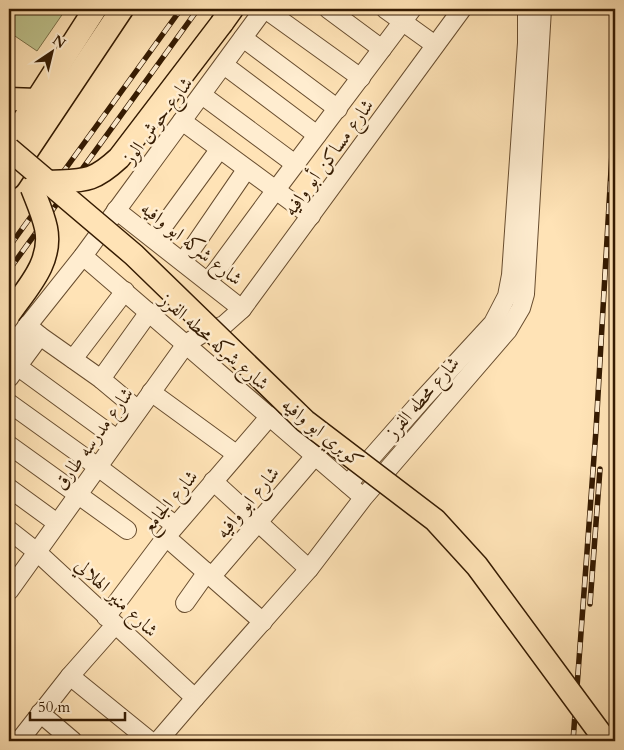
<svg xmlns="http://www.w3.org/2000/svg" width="624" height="750" font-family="Cardo,Amiri,serif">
<rect width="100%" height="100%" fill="#ffe3b6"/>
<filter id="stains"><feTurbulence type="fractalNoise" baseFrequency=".004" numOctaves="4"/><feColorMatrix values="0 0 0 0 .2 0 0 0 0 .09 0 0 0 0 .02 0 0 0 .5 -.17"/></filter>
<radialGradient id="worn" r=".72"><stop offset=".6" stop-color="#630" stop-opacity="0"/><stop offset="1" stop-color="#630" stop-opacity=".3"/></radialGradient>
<polygon fill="#bfc48e" stroke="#7a7048" points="9,9 66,9 37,51 9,32"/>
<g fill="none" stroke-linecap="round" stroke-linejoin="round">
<defs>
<g id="minor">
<polyline points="265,9 361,78"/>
<polyline points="328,9 382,49"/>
<polyline points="385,9 435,45"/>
<polyline points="243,38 338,109"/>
<polyline points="224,65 317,135"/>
<polyline points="202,95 295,164"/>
<polyline points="182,121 311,216"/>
<polyline points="116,210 242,309"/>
<polyline points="154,239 219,150"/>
<polyline points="83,256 357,492"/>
<polyline points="183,262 246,170"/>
<polyline points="208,282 275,191 412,9"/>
<polyline points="27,325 40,336 101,379 138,410"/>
<polyline points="9,349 83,256 264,9"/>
<polyline points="73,359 125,291"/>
<polyline points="17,366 117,439"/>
<polyline points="9,378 40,336"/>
<polyline points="101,379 149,312"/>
<polyline points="151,392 236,454"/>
<polyline points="9,403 98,467 175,525"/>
<polyline points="9,445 127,530"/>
<polyline points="213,481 309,569"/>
<polyline points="348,484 422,400 493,323 507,296 511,275 527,43 527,9"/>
<polyline points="9,488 57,523"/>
<polyline points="9,530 37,552 195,698"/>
<polyline points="166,537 263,622"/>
<polyline points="212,576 315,456"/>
<polyline points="9,591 186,344 203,333 224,325 242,309 462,9"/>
<polyline points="185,603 207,572"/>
<polyline points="106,617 166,537 270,416"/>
<polyline points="70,676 150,741"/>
<polyline points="40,713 73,741"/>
<polyline points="19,741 70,676 115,625"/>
<polyline points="158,741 195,698 309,569 364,497 508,330 521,308 525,294 542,9"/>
</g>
<g id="major">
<polyline points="222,23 232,9"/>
<polyline points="9,99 37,100"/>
<polyline points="9,143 95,9"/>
<polyline points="9,178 122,9"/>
</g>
</defs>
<use href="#minor" stroke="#684d2f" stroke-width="20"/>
<use href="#major" stroke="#351b02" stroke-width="25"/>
<use href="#minor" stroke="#ffedd0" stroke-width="18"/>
<use href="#major" stroke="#ffe3b6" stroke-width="22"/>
<defs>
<g id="rail">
<polyline points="9,247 181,9"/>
<polyline points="9,270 198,9"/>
<polyline points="590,604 600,469"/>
<polyline points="573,741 596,430 615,101"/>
</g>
</defs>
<use href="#rail" stroke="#351b02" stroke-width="5.5"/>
<use href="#rail" stroke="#ffedd0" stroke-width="4" stroke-dasharray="11" stroke-linecap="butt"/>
<defs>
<g id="major-bridge">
<polyline points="9,149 134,255 305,421 435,520 477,566 606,741"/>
<path d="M 49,182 C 84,180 92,183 119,158 L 222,23"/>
<path d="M 9,314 C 27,288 53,262 46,228 C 43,214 37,201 32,188"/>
</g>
</defs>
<use href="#major-bridge" stroke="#351b02" stroke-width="25" stroke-linecap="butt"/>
<use href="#major-bridge" stroke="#ffe3b6" stroke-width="22"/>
</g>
<g text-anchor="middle" stroke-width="5" stroke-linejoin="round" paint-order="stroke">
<g font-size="19" fill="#351b02" stroke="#ffedd0">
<text transform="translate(157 120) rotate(-53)" y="7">شارع حوش الوز</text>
<text transform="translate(328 157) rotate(-54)" y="7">شارع مساكن أبو وافيه</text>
<text transform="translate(192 243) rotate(38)" y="7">شارع شركه ابو وافيه</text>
<text transform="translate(215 341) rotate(41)" y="7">شارع شركه محطه الفرز</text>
<text transform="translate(422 397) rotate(-49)" y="7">شارع محطه الفرز</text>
<text transform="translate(323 432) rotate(39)" y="7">كوبري ابو وافيه</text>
<text transform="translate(93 438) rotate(-54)" y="7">شارع مدرسه طارق</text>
<text transform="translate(169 501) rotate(-50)" y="7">شارع الجامع</text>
<text transform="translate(247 502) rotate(-50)" y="7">شارع ابو وافيه</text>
<text transform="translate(117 597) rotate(43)" y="7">شارع منير الهلالي</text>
</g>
</g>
<rect width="624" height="750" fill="none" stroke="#ffe3b6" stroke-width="30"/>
<rect x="10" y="10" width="604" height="730" fill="none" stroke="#351b02" stroke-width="2.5"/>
<rect x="15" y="15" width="594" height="720" fill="none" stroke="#351b02"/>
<g transform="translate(52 52) rotate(35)" stroke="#ffedd0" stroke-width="4" paint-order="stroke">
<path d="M0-4L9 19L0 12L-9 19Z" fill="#351b02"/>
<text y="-8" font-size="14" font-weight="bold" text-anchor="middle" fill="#351b02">N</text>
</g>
<path d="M30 712v8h95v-8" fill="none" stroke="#351b02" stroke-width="2.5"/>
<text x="38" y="712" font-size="15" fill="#351b02" stroke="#ffedd0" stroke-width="4" paint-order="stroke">50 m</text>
<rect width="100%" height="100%" filter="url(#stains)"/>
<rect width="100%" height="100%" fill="url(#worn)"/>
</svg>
